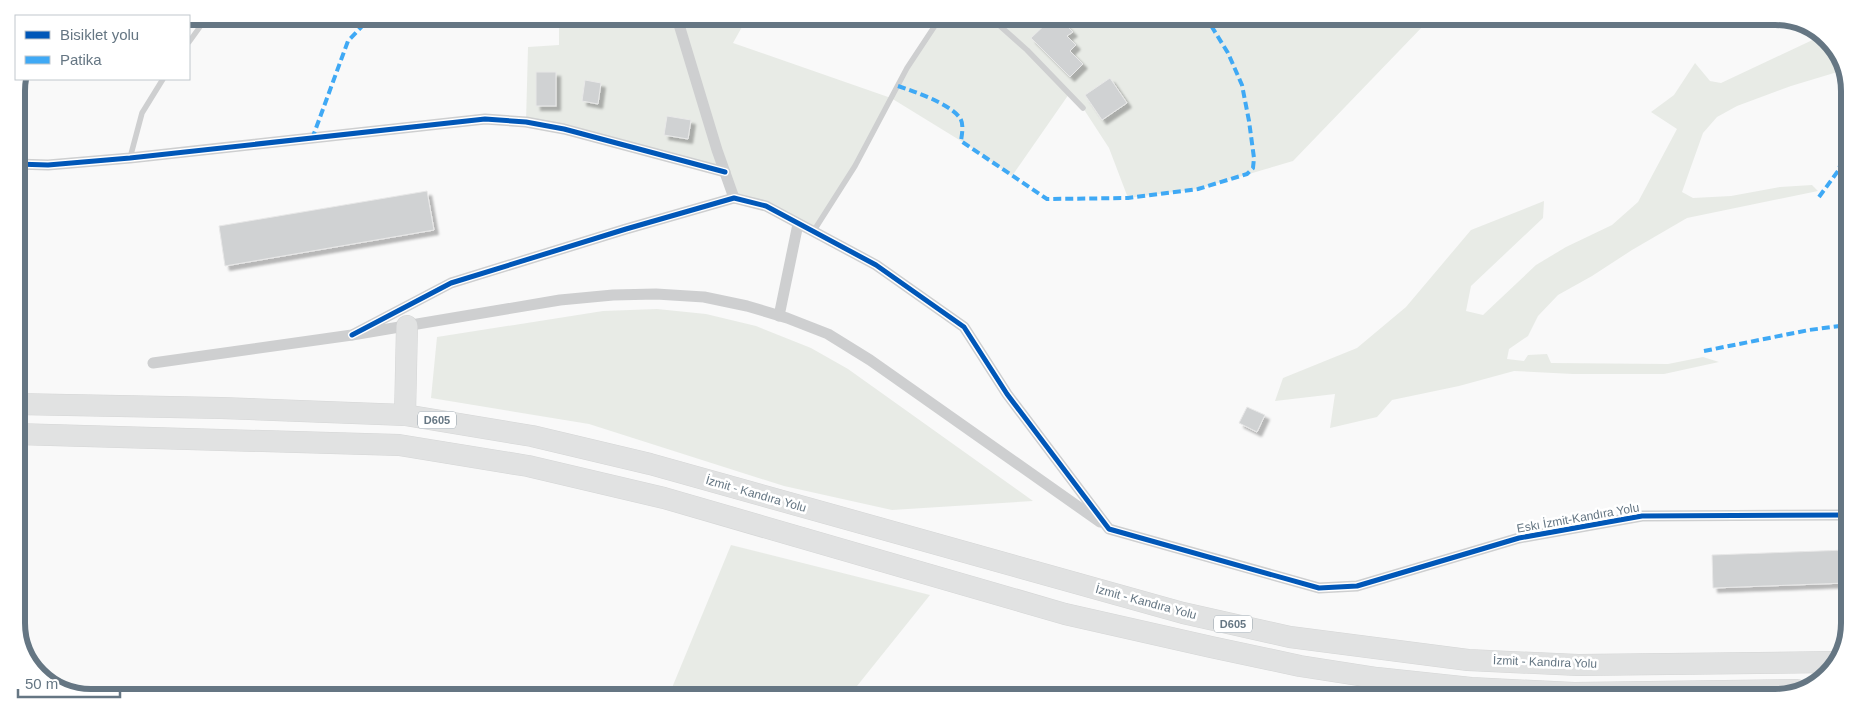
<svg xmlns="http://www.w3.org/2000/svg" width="1866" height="714" font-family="Helvetica,sans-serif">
<defs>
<filter id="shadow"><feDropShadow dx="4.5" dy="4.5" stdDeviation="1" flood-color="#0004"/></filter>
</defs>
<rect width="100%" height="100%" fill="#f9f9f9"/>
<g fill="#e8ebe6">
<polygon points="559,17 747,18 733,43 891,98 940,18 1422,19 1425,24 1293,161 1198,189 1128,198 1109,148 1083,108 1069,94 1012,176 961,141 891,98 855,166 813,232 734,198 725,172 526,122 528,47 559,45"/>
<polygon points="1821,36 1834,46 1844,70 1791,86 1737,106 1717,117 1703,133 1682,192 1693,198 1731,196 1780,187 1812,185 1818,191 1687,218 1632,250 1592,276 1558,295 1538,316 1528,336 1509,349 1507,359 1524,361 1528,355 1547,354 1551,363 1668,364 1703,357 1719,362 1664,374 1573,374 1514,371 1459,386 1392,400 1377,417 1330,428 1335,394 1275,401 1283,378 1357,348 1406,307 1471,230 1544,201 1543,218 1471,286 1466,311 1483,315 1536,265 1566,247 1612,225 1638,202 1677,129 1651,112 1674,95 1695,63 1710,81 1721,83"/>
<polygon points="657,309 706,314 756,326 811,348 848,369 1033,501 892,510 784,486 589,424 431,398 437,337 603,311"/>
<polygon points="731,545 930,595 849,696 669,695"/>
</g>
<g fill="#d0d2d3" stroke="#e8e8e8" filter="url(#shadow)">
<polygon points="1051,19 1060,19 1073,32 1067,36 1076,45 1070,51 1083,64 1070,77 1031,38"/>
<rect x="536" y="72" width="20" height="34"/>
<polygon points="1110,78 1127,103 1102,120 1085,95"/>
<polygon points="585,80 601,83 598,104 582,101"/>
<polygon points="667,116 691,120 688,139 664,135"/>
<polygon points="427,191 434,230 225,266 219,226"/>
<polygon points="1247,407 1265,415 1257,432 1239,423"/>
<polygon points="1846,550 1846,583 1713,588 1712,555"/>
</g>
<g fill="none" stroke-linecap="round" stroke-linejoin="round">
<defs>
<g id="highway">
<polyline points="16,404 221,408 405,415 532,436 650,464 1183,613 1290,637 1468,660 1578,665 1835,662"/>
<polyline points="405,415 407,326"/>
<polyline points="16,434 399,445 528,466 664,498 1065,614 1211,647 1300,666 1377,678 1471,688 1574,693 1797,690"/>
</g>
</defs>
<use href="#highway" stroke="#d5d6d6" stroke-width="22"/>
<g stroke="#cecfd0" stroke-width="5.5">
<polyline points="991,18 1027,50 1083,108"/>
<polyline points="189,42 207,17"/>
<polyline points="130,158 142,113 163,79"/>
<polyline points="813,232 855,166 907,68 940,18"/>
</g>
<g stroke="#cecfd0" stroke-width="11">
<polyline points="677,18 717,150 734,198"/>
<polyline points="16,164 48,165 130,158 485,119 526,122 564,129 725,172"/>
<polyline points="779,316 798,224"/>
<polyline points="352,335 451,283 626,229 734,198 766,206 876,265 964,327 1007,394 1109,529 1319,588 1357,586 1519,538 1642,516 1847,515"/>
<polyline points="153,363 352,335 560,300 613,295 656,294 704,297 747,306 787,318 828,334 870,360 1100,522"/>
</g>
<use href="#highway" stroke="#e1e2e2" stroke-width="21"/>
<g stroke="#3fa9f5" stroke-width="4" stroke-dasharray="8 4" stroke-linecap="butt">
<path d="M 898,86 C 915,92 949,103 960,118 C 964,124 962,134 961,141 L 1047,199 L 1128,198 L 1198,189 L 1247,174 L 1253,168 L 1254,158 L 1249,121 L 1242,85 L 1228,53 L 1207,19"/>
<polyline points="312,139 348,41 371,17"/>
<polyline points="1819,197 1838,171 1849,143"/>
<polyline points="1704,351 1809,330 1848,325"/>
</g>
<defs>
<g id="cycleway">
<polyline points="16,164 48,165 130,158 485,119 526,122 564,129 725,172"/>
<polyline points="352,335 451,283 626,229 734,198 766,206 876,265 964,327 1007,394 1109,529 1319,588 1357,586 1519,538 1642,516 1847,515"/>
</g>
</defs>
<use href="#cycleway" stroke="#fff" stroke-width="8"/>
<use href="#cycleway" stroke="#0057b8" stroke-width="5"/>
</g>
<g text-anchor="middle" stroke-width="5" stroke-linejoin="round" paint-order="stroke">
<g fill="#fff" stroke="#939fa8" stroke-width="1">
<rect x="418" y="411.5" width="38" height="17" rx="4"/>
<rect x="1214" y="615.5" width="38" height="17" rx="4"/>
</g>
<g font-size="11" font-weight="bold" fill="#657683">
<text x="437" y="424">D605</text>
<text x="1233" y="628">D605</text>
</g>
<g font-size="12" fill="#657683" stroke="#fff">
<text transform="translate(756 494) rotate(16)" y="4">İzmit - Kandıra Yolu</text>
<text transform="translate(1578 518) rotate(-10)" y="4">Eskı İzmit-Kandıra Yolu</text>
<text transform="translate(1146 602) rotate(15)" y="4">İzmit - Kandıra Yolu</text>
<text transform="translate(1545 662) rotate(2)" y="4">İzmit - Kandıra Yolu</text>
</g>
</g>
<path d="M0 0H1866V714H0ZM91 25H1775A66 66 0 0 1 1841 91V623A66 66 0 0 1 1775 689H91A66 66 0 0 1 25 623V91A66 66 0 0 1 91 25Z" fill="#fff" fill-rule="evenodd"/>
<path fill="none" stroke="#657683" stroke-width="6" d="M91 25H1775A66 66 0 0 1 1841 91V623A66 66 0 0 1 1775 689H91A66 66 0 0 1 25 623V91A66 66 0 0 1 91 25Z"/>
<rect x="15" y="15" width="175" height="65" fill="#ffffff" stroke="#c1c8cd"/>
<rect x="25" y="31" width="25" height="8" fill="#0057b8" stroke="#c1c8cd"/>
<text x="60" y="40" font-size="15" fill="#657683">Bisiklet yolu</text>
<rect x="25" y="56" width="25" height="8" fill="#3fa9f5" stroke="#c1c8cd"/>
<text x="60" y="65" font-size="15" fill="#657683">Patika</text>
<path d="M18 689v8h102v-8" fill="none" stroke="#657683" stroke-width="2.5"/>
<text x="25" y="689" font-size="15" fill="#657683" stroke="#ffffff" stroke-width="4" paint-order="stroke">50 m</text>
</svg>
